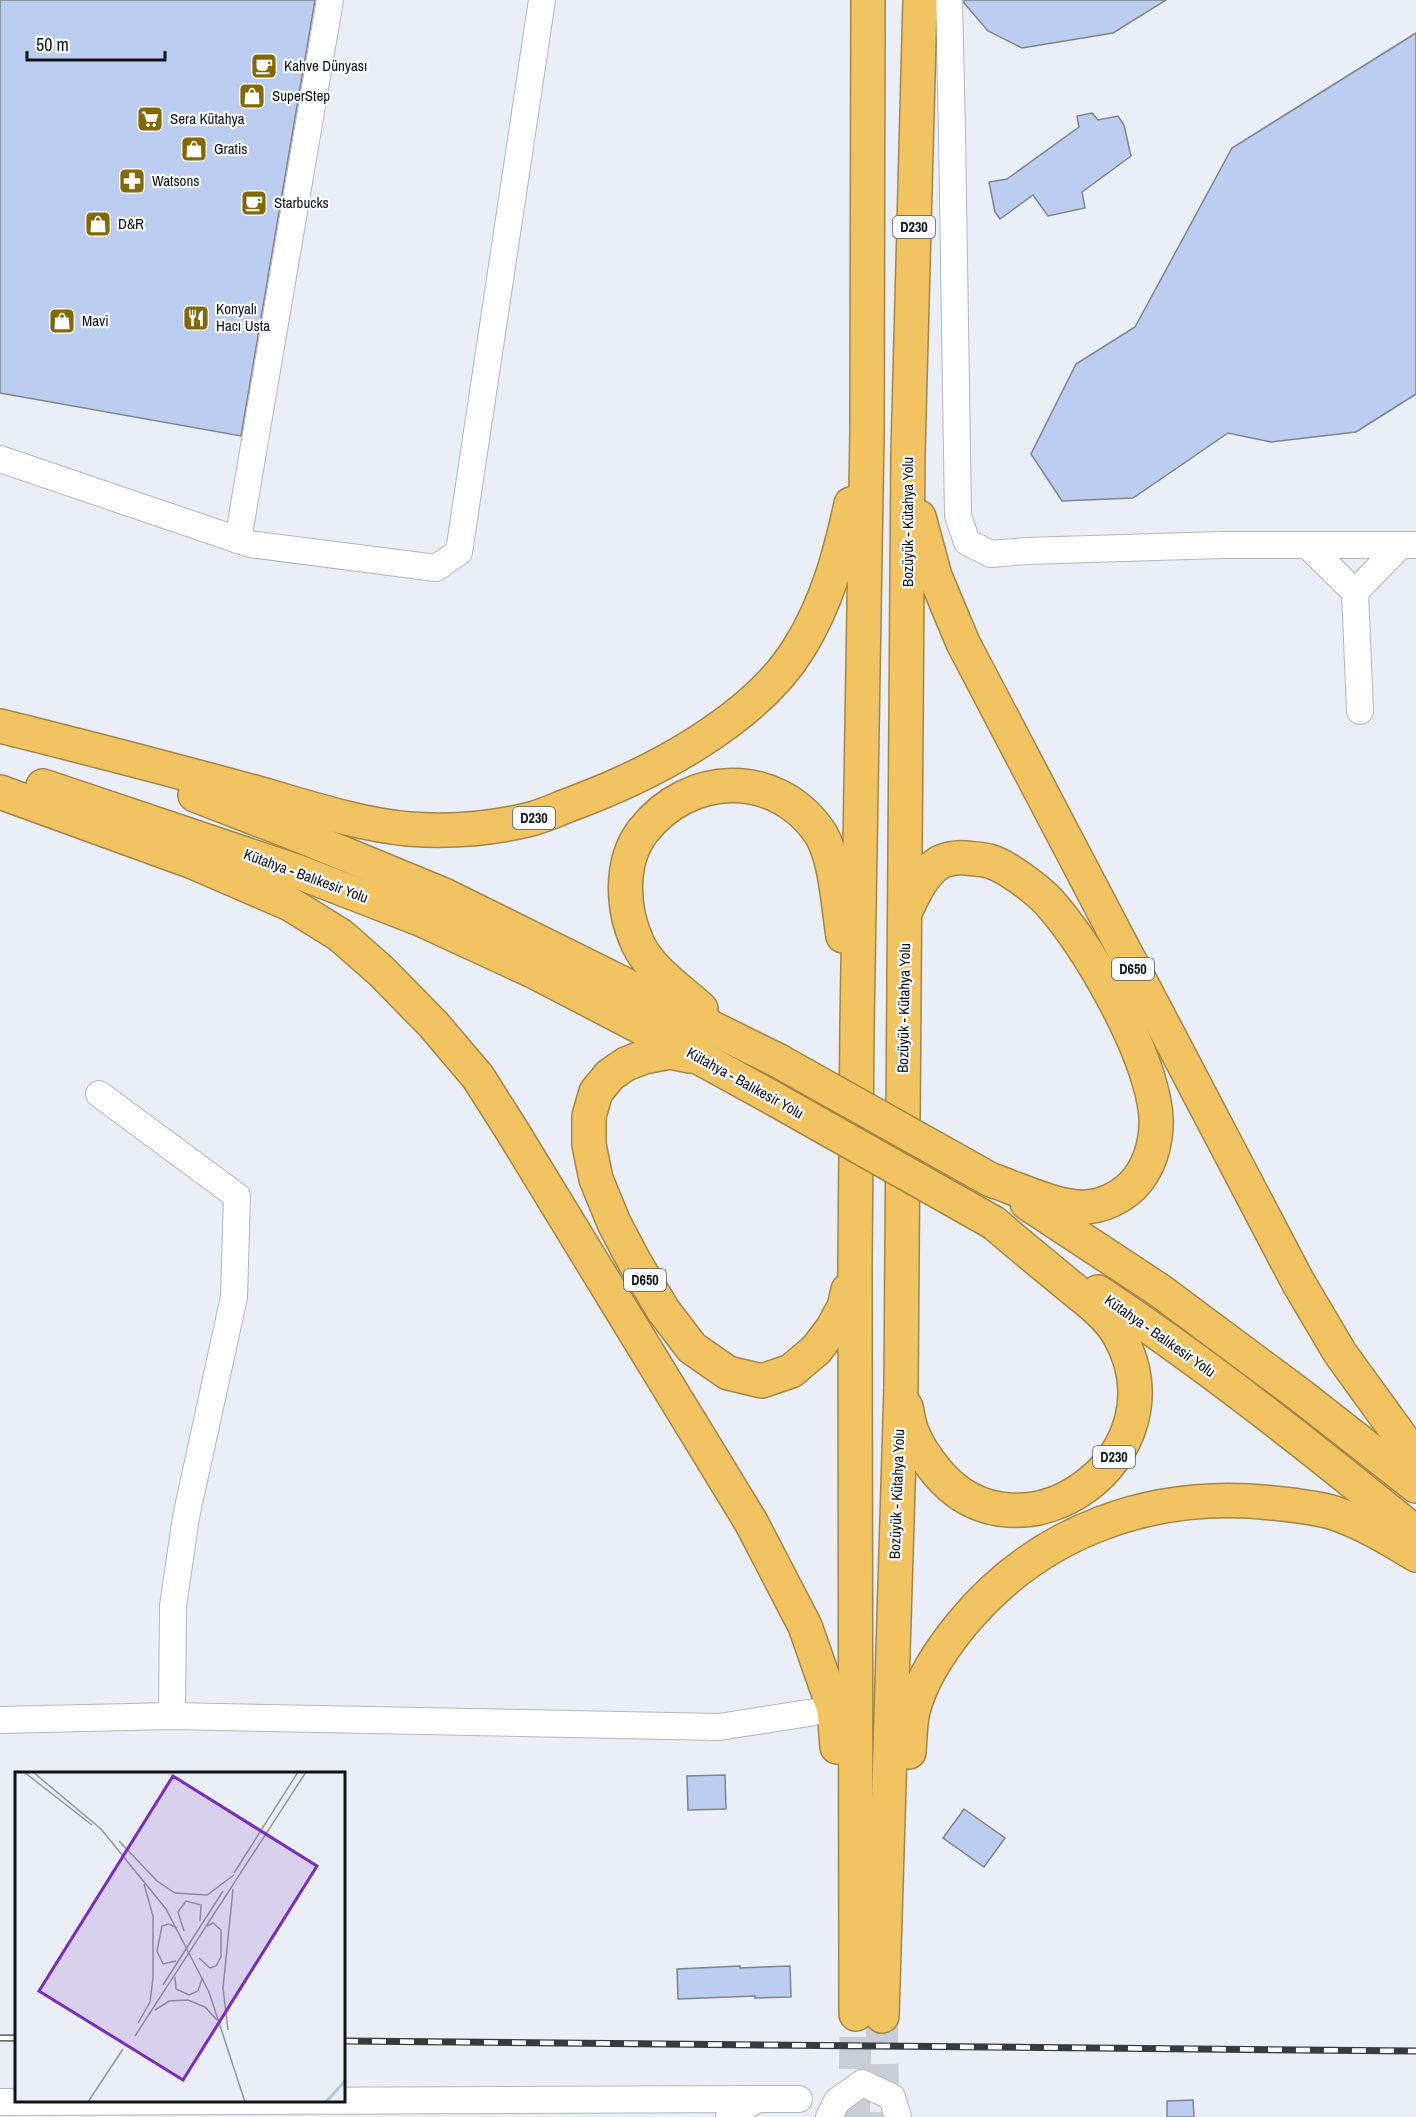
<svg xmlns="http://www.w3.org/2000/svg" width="1416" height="2117" font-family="'Archivo Narrow',sans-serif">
<rect width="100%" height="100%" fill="#e9eef7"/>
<g fill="#bbcef1" stroke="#7f838b" stroke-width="1.5">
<polygon points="0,0 315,0 241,436 0,393"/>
<polygon points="964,0 1166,0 1113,33 1022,48 988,31 964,3"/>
<polygon points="1416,33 1416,394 1356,432 1271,442 1228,433 1133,498 1062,501 1031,454 1076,364 1135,327 1232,148"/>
<polygon points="1092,113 1098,120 1118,116 1124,125 1131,156 1082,192 1085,208 1048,216 1033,195 1000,219 995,212 989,182 1007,179 1079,127 1077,116"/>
<polygon points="725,1775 726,1809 688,1810 687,1776"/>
<polygon points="964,1809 1005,1838 984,1867 943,1838"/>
<polygon points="740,1966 740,1968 790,1966 791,1997 755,1998 755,1996 678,1999 677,1969"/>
<polygon points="1193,2100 1194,2117 1167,2117 1167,2101"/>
</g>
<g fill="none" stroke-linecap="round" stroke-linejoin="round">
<g stroke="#c9cdd5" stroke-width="32" stroke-dasharray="32 16" stroke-linecap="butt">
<polyline points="882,2016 883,2117"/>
<polyline points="854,2117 856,2014"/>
</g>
<defs>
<g id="minor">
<polyline points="949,0 952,133 958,516 967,542 991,554 1026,551 1221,545 1416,545"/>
<polyline points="0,459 250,544 436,568 459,552 542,0"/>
<polyline points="238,540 330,0"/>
<polyline points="1307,545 1355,592 1360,711"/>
<polyline points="1355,592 1401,545"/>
<polyline points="99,1094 237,1196 234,1297 186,1517 173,1606 172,1716"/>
<polyline points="0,1720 172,1716 719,1727 834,1709"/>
<polyline points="0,2102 757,2099"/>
<polyline points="729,2117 757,2099 799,2099"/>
<polyline points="829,2117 837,2101 862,2083 892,2097 898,2117"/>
</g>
<g id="highway">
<polyline points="919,517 935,576 963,643 1298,1282 1340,1353 1416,1458"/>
<path d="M 0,726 C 85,747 169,769 254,792 C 304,806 356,824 409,829 C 449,832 491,829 531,819 C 546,815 560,808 574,803 C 652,774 755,720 799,648 C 827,603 840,555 851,504"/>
<polyline points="43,786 296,871 420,919 535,972 700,1058 778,1101"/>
<polyline points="0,792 193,862 290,904 340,935 381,971 433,1024 478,1077 511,1129 751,1522 805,1626 834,1709 837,1747"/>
<polyline points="195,795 301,836 444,895 777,1060"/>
<path d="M 906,910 C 914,894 921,877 936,865 C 943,859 957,857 966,858 C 973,859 982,859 989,861 C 1005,865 1037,889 1049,902 C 1089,947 1143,1042 1154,1102 C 1159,1125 1155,1152 1143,1172 C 1132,1191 1110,1205 1087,1207 C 1058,1209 1019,1189 991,1180"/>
<path d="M 701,1009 C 680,990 650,970 638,944 C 622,910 619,862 643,831 C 689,772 774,769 818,830 C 836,854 838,906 843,936"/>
<polyline points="690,1056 670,1052 644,1057 626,1064 610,1075 596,1092 589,1116 589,1145 596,1179 614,1223 634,1261 663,1310 692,1348 728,1373 762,1381 791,1371 816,1350 832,1329 844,1307 848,1290"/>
<polyline points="1027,1203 1159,1290 1300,1395 1416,1486"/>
<path d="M 1098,1292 C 1209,1366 1313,1449 1416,1533"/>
<path d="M 906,1407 C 908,1416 909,1426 913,1434 C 918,1447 928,1461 937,1472 C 1021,1573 1187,1456 1119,1335 C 1107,1314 1085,1299 1067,1284 C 1043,1264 1018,1244 994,1223"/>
<path d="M 909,1752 C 910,1739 910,1724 913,1711 C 921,1679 940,1651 961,1625 C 1039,1530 1152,1490 1273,1503 C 1292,1505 1312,1507 1331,1512 C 1360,1521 1390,1539 1416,1555"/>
<polyline points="856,2014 855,1265 857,1026 867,432 868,0"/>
<polyline points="882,2016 901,1388 908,453 920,0"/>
</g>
</defs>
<use href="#minor" stroke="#b2b7bf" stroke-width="28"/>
<use href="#highway" stroke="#a38647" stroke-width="36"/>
<use href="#minor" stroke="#fff" stroke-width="26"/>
<use href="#highway" stroke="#f2c461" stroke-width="33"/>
<defs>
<g id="rail">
<polyline points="0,2038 16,2038"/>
<polyline points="344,2041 1416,2051"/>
</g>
</defs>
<use href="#rail" stroke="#373a3e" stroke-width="7"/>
<use href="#rail" stroke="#f9fbff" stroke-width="4.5" stroke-dasharray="14" stroke-linecap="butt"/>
<defs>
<g id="highway-bridge">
<polyline points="777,1060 991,1180"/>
<polyline points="778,1101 994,1223"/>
</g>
</defs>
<use href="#highway-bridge" stroke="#a38647" stroke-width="36" stroke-linecap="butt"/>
<use href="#highway-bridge" stroke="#f2c461" stroke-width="33"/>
</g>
<defs>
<symbol id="cafe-square" viewBox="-11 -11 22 22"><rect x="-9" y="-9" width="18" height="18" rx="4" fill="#836903" stroke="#f9fbff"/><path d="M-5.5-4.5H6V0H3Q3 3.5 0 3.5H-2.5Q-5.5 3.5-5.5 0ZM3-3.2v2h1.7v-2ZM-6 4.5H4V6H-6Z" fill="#fff"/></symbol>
<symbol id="shop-square" viewBox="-11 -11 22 22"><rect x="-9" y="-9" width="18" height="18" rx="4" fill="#836903" stroke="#f9fbff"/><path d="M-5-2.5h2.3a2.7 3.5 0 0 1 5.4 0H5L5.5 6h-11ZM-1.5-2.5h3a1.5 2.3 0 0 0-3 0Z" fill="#fff"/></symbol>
<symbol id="supermarket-square" viewBox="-11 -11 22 22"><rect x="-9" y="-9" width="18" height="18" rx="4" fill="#836903" stroke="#f9fbff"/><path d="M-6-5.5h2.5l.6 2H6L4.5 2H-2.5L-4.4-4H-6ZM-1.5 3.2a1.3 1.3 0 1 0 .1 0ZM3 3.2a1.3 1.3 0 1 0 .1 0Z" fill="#fff"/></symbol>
<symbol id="pharmacy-square" viewBox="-11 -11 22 22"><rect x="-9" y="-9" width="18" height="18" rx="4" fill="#836903" stroke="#f9fbff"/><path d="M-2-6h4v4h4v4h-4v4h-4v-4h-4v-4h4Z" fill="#fff"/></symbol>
<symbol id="restaurant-square" viewBox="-11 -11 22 22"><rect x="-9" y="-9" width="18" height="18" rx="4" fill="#836903" stroke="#f9fbff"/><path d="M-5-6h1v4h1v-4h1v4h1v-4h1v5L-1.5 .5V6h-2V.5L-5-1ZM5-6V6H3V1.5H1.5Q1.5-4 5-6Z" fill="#fff"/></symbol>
</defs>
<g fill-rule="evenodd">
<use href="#cafe-square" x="249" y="51" width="30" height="30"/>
<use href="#shop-square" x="237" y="81" width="30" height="30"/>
<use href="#supermarket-square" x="135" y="104" width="30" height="30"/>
<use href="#shop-square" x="179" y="134" width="30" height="30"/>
<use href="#pharmacy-square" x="117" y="166" width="30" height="30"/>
<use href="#cafe-square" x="239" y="188" width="30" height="30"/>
<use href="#shop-square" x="83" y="209" width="30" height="30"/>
<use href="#restaurant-square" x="181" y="303" width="30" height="30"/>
<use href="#shop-square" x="47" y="306" width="30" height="30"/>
</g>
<g text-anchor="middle" stroke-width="4.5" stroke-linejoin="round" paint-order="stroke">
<g fill="#f9fbff" stroke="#57595c" stroke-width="1.5">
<rect x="893" y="216" width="42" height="22" rx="4.5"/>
<rect x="513" y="807" width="42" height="22" rx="4.5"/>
<rect x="1112" y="958" width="42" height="22" rx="4.5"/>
<rect x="624" y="1269" width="42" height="22" rx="4.5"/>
<rect x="1093" y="1446" width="42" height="22" rx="4.5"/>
</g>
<g font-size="14" font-weight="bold" fill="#111316">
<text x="914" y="232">D230</text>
<text x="534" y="823">D230</text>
<text x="1133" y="974">D650</text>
<text x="645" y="1285">D650</text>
<text x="1114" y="1462">D230</text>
</g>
<g font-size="15" fill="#111316" stroke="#f9fbff" text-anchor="start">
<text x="284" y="71">Kahve Dünyası</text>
<text x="272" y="101">SuperStep</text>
<text x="170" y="124">Sera Kütahya</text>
<text x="214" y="154">Gratis</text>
<text x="152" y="186">Watsons</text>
<text x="274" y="208">Starbucks</text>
<text x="118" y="229">D&amp;R</text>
<text x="216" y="314">Konyalı<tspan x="216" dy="17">Hacı Usta</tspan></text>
<text x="82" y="326">Mavi</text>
</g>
<g font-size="15" fill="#111316" stroke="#f9fbff">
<text transform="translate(908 522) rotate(-90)" y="5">Bozüyük - Kütahya Yolu</text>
<text transform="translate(306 876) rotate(20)" y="5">Kütahya - Balıkesir Yolu</text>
<text transform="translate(904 1008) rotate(-89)" y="5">Bozüyük - Kütahya Yolu</text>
<text transform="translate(745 1083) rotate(29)" y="5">Kütahya - Balıkesir Yolu</text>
<text transform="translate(1160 1336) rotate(35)" y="5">Kütahya - Balıkesir Yolu</text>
<text transform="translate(897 1494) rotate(-88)" y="5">Bozüyük - Kütahya Yolu</text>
</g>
</g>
<g transform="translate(15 1772)">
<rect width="330" height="330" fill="#e9eef7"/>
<path fill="none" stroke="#a0d0db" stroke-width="3" d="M 311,330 L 330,309"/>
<path fill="none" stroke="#93969d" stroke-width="1.5" d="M 9,0 L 77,53M 18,0 L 86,57 L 151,137 L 194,220 L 230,330M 104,69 L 142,109 L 160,121 L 192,123 L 219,103M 219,101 L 283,0M 169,159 L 163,140 L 171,129 L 186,133 L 185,149M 184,186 L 195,196 L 201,194 L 206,185 L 206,158 L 198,151 L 192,154M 161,189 L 148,192 L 142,179 L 147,154 L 154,152 L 162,156M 160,205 L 161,217 L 174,223 L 183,219 L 187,207M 148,213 L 208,119M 140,238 L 154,229 L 173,228 L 190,235 L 202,248M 123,251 L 135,230 L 138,206 L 138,144 L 129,112M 213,258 L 208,216 L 218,117M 120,264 L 291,0M 73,330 L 108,277"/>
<path fill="#7b2cbf" fill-opacity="0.15" stroke="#7b2cbf" stroke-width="3" d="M 158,4 L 302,94 L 168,308 L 24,219 Z"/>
<rect width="330" height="330" fill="none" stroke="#111316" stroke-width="3"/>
</g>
<path d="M27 51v9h138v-9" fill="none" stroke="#111316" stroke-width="3"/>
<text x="36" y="51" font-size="18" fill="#111316" stroke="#f9fbff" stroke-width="4.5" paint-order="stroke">50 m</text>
</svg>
